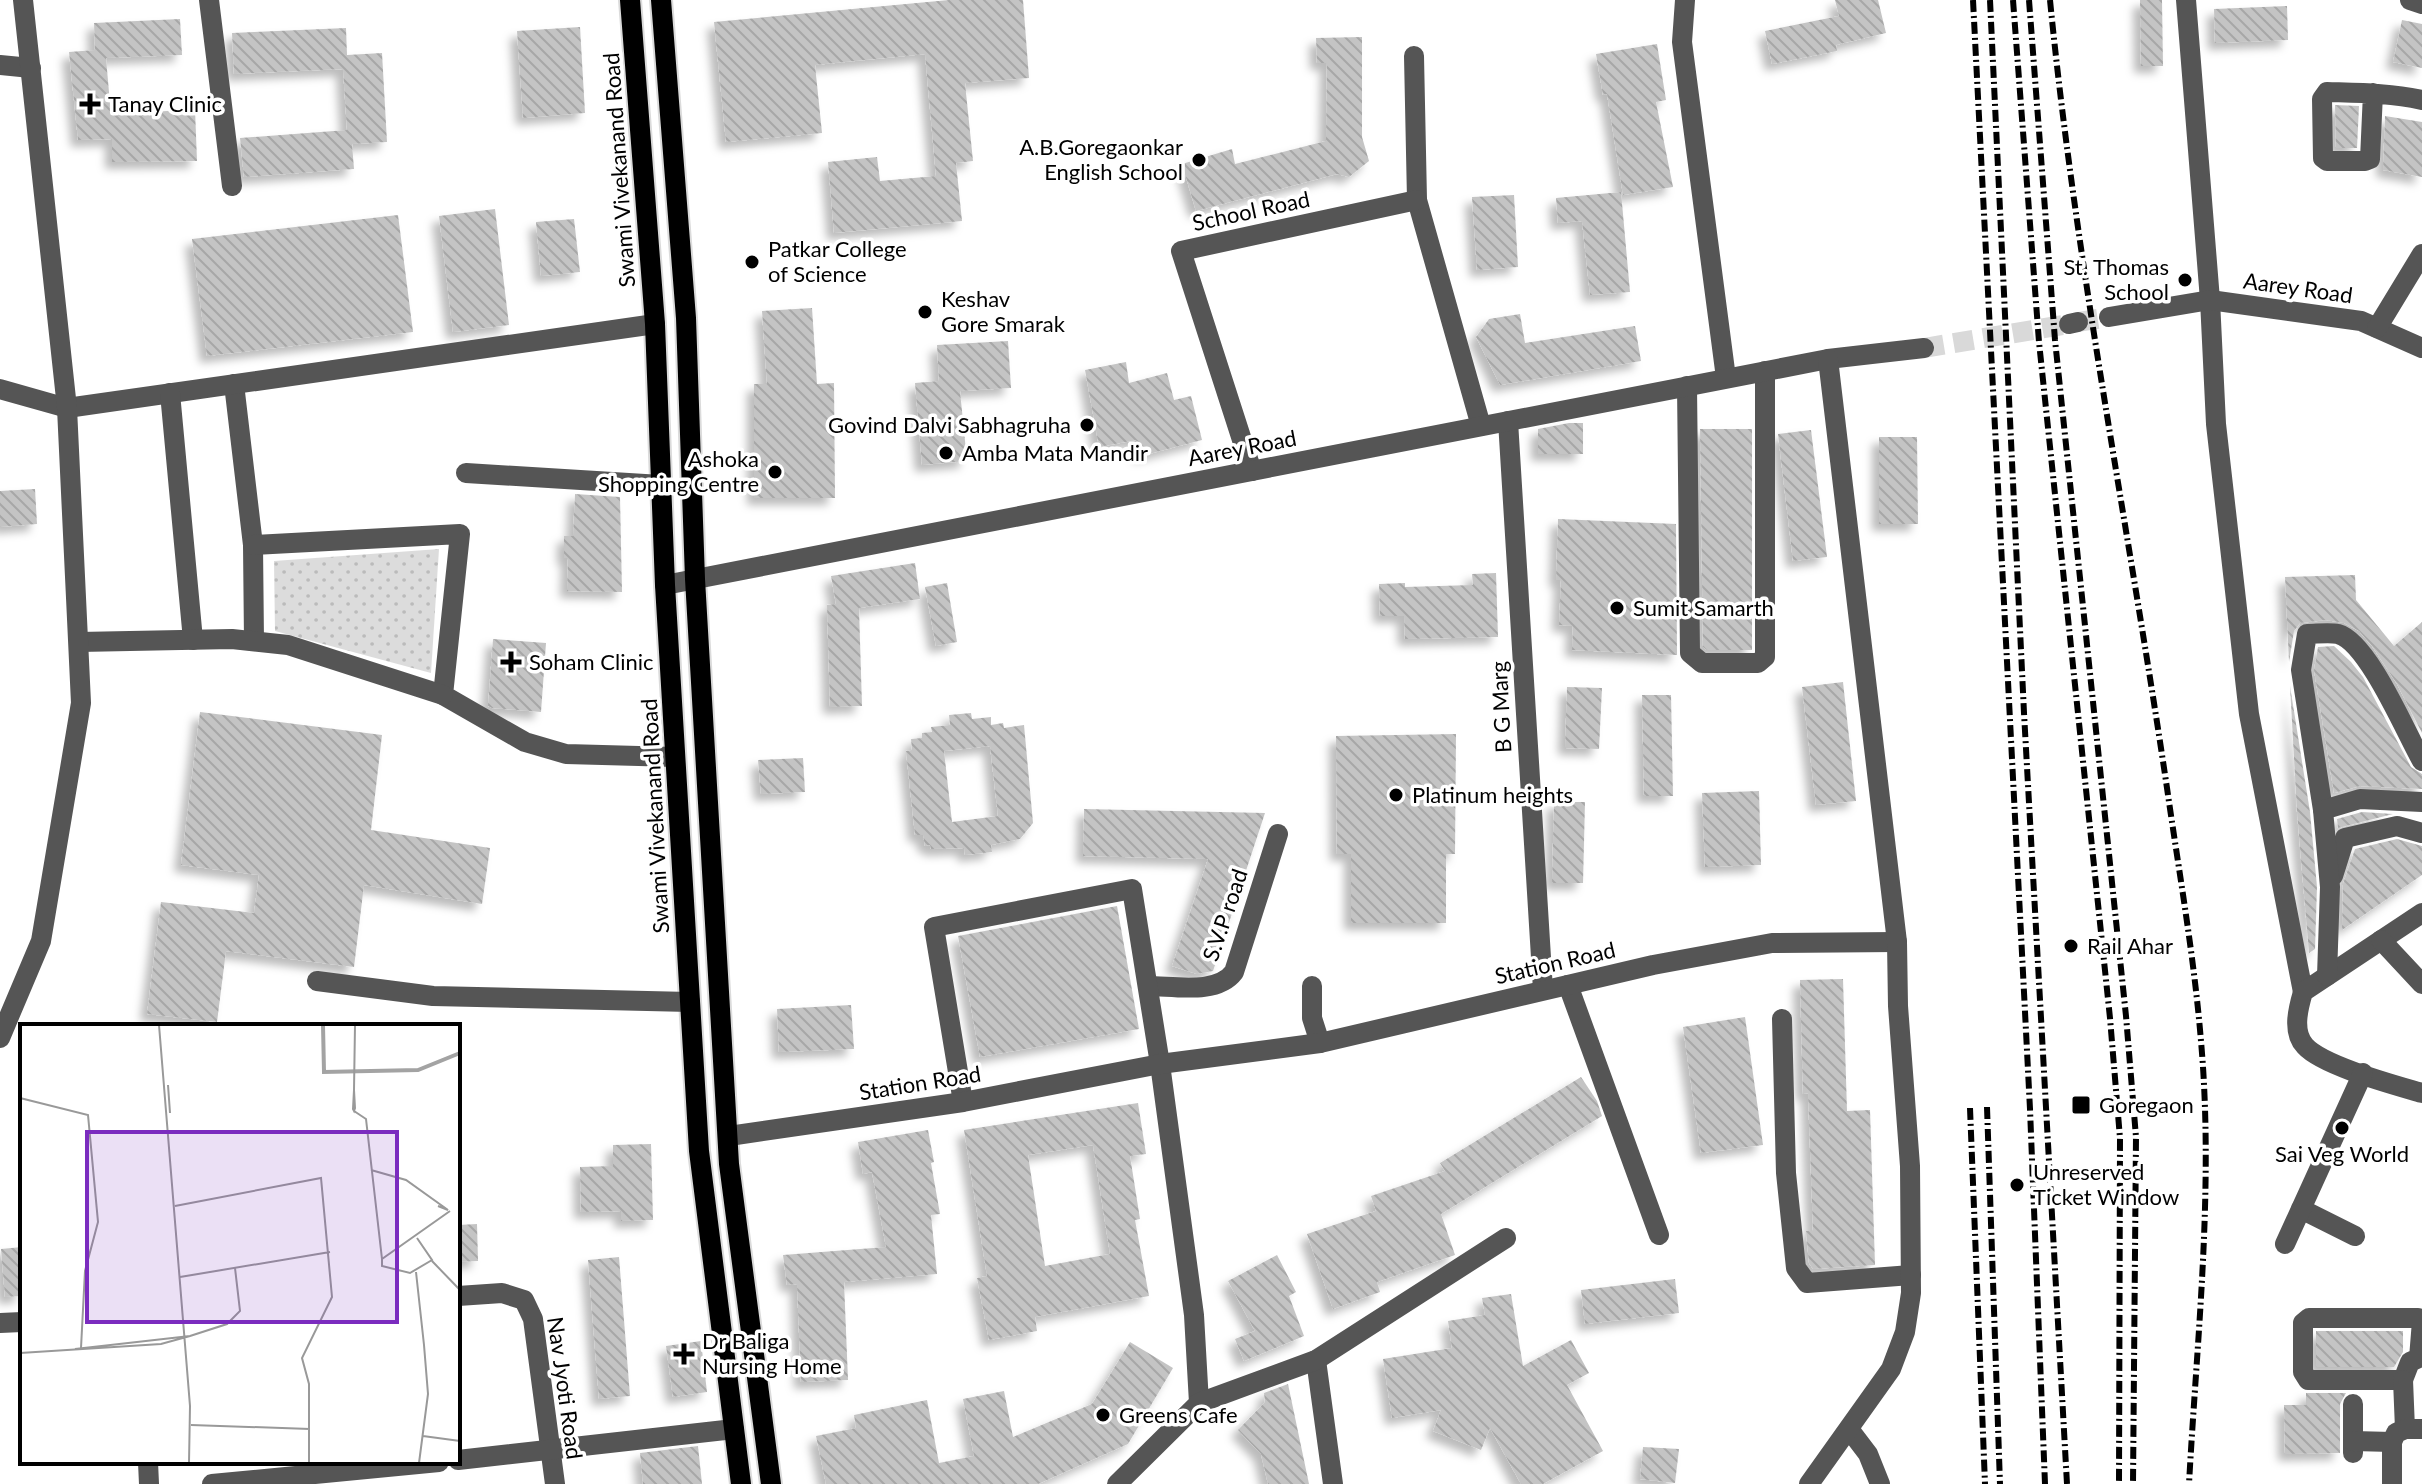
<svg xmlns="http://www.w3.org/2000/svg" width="2422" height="1484" font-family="Lato,sans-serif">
<defs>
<pattern id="park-dots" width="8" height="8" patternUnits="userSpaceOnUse" patternTransform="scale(2)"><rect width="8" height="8" fill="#dcdcdc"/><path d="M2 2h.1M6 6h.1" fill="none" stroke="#bbb" stroke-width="1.8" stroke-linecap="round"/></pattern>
<pattern id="building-back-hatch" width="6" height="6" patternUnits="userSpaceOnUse" patternTransform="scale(2)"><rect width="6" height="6" fill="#c4c4c4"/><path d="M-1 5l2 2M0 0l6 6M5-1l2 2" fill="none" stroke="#a7a7a7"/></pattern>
<filter id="shadow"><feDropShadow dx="-7" dy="7" stdDeviation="4" flood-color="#0004"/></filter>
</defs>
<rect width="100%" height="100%" fill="#fff"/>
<polygon fill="url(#park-dots)" points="439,549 431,673 275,631 274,561"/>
<g fill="url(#building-back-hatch)" fill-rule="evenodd" filter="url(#shadow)">
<polygon points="949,0 1023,0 1029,78 965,83 973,161 956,163 962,221 834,233 828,162 877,157 880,181 936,176 925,54 815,65 822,133 726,142 714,22"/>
<polygon points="1835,0 1878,0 1886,33 1836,45 1837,51 1772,64 1765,31 1839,16"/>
<polygon points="2140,0 2162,0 2163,66 2141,66"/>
<polygon points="2287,6 2288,40 2215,43 2214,9"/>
<polygon points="180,19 182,55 106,58 111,115 195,109 197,161 112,162 112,139 78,140 69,52 95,50 94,23"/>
<polygon points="2402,20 2422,24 2422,68 2393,62"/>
<polygon points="580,27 585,113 523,118 517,31"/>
<polygon points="346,28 347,55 382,53 387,142 352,144 354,169 244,177 240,138 347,130 343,69 234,74 232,33"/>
<polygon points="1362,37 1362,137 1369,161 1349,177 1337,174 1196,211 1182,164 1232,149 1235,164 1326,141 1327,63 1317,63 1316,38"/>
<polygon points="1657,44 1666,100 1656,102 1673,187 1623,195 1607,94 1603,95 1596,54"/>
<polygon points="2335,105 2359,106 2357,148 2336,148"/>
<polygon points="2385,116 2422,122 2422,177 2383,170"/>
<polygon points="1621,192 1630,292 1590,295 1582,221 1558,223 1556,198"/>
<polygon points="1514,195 1518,267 1477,270 1472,197"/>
<polygon points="495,209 509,325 453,332 439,216"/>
<polygon points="398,215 413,332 207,356 192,239"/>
<polygon points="574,219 580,272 541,276 536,222"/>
<polygon points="812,308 817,384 834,383 835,498 754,498 754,384 767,384 762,311"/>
<polygon points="1520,314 1525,343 1635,326 1641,361 1500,385 1476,337 1489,319"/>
<polygon points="1008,341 1011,388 960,391 967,461 922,465 915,383 939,381 937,345"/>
<polygon points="1126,362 1129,383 1167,373 1174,400 1191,396 1202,440 1141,456 1136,440 1099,447 1085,370"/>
<polygon points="1569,423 1583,423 1583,454 1538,454 1538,429"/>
<polygon points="1700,429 1752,429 1752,650 1707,650 1703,647"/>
<polygon points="1811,430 1827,557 1793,561 1778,434"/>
<polygon points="1879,437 1917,437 1918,524 1879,524"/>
<polygon points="35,489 37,524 0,527 0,491"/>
<polygon points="575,494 620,497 622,592 567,591 568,558 564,558 564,536 573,536"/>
<polygon points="1558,519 1676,524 1677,655 1572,650 1573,626 1559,625 1561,580 1556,580"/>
<polygon points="915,563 920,599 859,608 862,706 830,707 827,605 836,604 831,576"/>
<polygon points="1496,573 1498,637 1405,639 1404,616 1380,616 1379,584 1405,583 1405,587 1473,585 1472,574"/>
<polygon points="2355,575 2356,600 2394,646 2422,622 2422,733 2397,684 2372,646 2359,631 2344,623 2326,620 2300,623 2294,631 2289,662 2285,577"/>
<polygon points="947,583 957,642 936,646 925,587"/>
<polygon points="493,639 546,643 541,712 492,708 488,706"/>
<polygon points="2334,646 2351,662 2363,677 2411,767 2422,774 2422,789 2360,786 2334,793 2314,670 2318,647"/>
<polygon points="1843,682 1856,801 1816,805 1802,687"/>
<polygon points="2290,686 2310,812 2317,887 2315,949 2309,953 2297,812"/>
<polygon points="1567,687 1602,688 1599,749 1565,748"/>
<polygon points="1642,695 1671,695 1673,796 1644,796"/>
<polygon points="200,712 382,735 371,830 490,848 482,904 364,885 354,967 226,951 217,1022 147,1014 161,902 254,913 259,875 181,865"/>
<path d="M 971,713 L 972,719 L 991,717 L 991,725 L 1003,723 L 1004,728 L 1024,725 L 1033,823 L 1020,839 L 991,845 L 992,852 L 965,855 L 964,848 L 931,849 L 930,845 L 925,846 L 923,835 L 915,835 L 906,751 L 912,750 L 911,739 L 922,738 L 922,733 L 932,732 L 931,727 L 950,725 L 949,715 ZM 990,746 L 998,816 L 952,822 L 944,751 Z"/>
<polygon points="1456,734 1455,854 1446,854 1446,923 1351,923 1351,854 1337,854 1336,736"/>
<polygon points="803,758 805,792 761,794 758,760"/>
<polygon points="1759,791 1761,865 1705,867 1702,793"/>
<polygon points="1554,802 1585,802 1583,883 1552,883"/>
<polygon points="1084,809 1265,813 1213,971 1197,974 1172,966 1208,859 1083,856"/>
<polygon points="2362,812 2393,814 2338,828 2337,819"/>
<polygon points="2397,839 2422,846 2422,875 2342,930 2343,884 2355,849"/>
<polygon points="1117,906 1139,1029 980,1057 958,936"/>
<polygon points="1843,979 1847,1111 1870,1110 1875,1265 1813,1269 1809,1263 1806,1231 1813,1231 1808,1093 1803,1094 1800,980"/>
<polygon points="851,1005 854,1049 779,1052 777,1009"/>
<polygon points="1745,1017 1763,1145 1701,1153 1683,1027"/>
<polygon points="1581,1077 1597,1101 1602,1116 1441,1214 1455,1255 1377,1282 1380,1292 1333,1309 1307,1234 1376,1211 1371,1196 1445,1171 1440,1163"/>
<path d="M 1138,1103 L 1146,1154 L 1130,1156 L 1140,1219 L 1135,1220 L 1149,1296 L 1035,1317 L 1037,1331 L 989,1340 L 977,1278 L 987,1276 L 964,1130 ZM 1093,1145 L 1110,1254 L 1045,1266 L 1028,1155 Z"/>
<polygon points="928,1130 934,1162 931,1163 940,1214 931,1215 937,1274 844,1282 848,1380 801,1382 797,1284 787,1285 783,1255 886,1247 872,1172 863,1174 858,1142"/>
<polygon points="651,1144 653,1220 621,1221 621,1211 581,1212 580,1167 613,1166 613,1145"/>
<polygon points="477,1224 478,1261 458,1262 458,1225"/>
<polygon points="22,1247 22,1296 5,1297 1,1249"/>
<polygon points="1277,1255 1296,1292 1289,1296 1304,1336 1244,1361 1235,1339 1255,1331 1228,1281"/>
<polygon points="619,1257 630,1396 599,1399 588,1260"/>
<polygon points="1675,1279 1679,1313 1585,1324 1581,1290"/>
<polygon points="1511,1294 1523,1366 1571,1340 1589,1373 1567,1385 1603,1451 1543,1484 1521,1484 1490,1428 1481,1450 1433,1431 1441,1410 1392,1418 1383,1359 1452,1348 1448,1321 1485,1315 1482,1298"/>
<polygon points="2316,1331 2403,1331 2403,1352 2394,1367 2316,1367"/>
<polygon points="701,1341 707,1392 673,1397 666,1346"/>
<polygon points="1130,1342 1173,1368 1128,1444 1038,1484 826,1484 816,1436 856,1428 854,1415 927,1400 939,1463 974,1456 963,1399 1004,1391 1013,1437 1092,1404"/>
<polygon points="1288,1384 1309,1484 1268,1484 1261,1454 1238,1430 1265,1402 1264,1393"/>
<polygon points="2306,1393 2346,1393 2340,1404 2340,1453 2285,1454 2284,1405 2306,1405"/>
<polygon points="698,1446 702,1484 643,1484 640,1453"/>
<polygon points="1643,1447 1679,1449 1675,1483 1640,1479"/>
</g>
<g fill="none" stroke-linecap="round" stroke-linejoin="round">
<g stroke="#d9d9d9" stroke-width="20" stroke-dasharray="20 10" stroke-linecap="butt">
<polyline points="2078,322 2109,317"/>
<polyline points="1924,348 2069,324"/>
</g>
<defs>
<g id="major">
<polyline points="630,0 655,324 665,585 699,1151 741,1484"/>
<polyline points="661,0 686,318 695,579 729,1164 771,1484"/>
</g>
</defs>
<use href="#major" stroke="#dbdbdb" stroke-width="24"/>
<g stroke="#555" stroke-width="20">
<polyline points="209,0 232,186"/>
<polyline points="1685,0 1682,42 1726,378"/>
<polyline points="2186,0 2210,300 2216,424 2249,714 2303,992"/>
<polyline points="2410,0 2422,4"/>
<polyline points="1414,56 1417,200 1481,426"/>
<polyline points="0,65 31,68"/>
<path d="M 2373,93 L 2370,159 L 2365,161 L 2327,161 L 2323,158 L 2322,99 L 2327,92 C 2359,93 2390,93 2422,100"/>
<polyline points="2109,317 2210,300 2361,321 2422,348"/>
<polyline points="2069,324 2078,322"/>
<polyline points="2377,328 2422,254"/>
<polyline points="234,384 253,545 254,641"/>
<polyline points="1687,386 1690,653 1702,663 1758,663 1765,657 1765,371"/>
<polyline points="0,389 67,408 655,324"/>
<polyline points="170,393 193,640"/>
<polyline points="1508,421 1543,990"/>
<polyline points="1252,471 1181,251 1417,200"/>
<polyline points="466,473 661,485"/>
<polyline points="253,545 460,534 443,695 525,742 566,754 675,757"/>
<polyline points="665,585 1828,359 1924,348"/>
<polyline points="79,642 232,639 288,645 443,695"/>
<path d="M 2323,810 L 2301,670 L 2307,634 C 2316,634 2329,632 2338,634 C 2368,642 2406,733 2422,761"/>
<polyline points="2333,876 2345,838 2397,826 2422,833"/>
<path d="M 2422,913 L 2303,992 C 2298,1009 2292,1032 2305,1046 C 2323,1066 2395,1085 2422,1093"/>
<polyline points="2381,940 2422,984"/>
<polyline points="2327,976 2330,887 2323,810 2360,799 2422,802"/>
<polyline points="317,981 433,996 690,1002"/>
<polyline points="1568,985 1659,1235"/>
<path d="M 1148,986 C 1174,986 1217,995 1234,972 L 1278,834"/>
<polyline points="1312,986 1312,1018 1320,1043"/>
<polyline points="1782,1019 1786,1173 1796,1268 1807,1283 1911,1275"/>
<polyline points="0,1038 41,941 81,703 67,408 23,0"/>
<polyline points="963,1102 934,927 1132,889 1160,1064 1194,1315 1199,1403 1117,1484"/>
<polyline points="729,1136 963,1102 1160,1064 1320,1043 1653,965 1772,943 1897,942"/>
<polyline points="2301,1209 2355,1236"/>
<polyline points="2285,1244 2363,1073"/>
<polyline points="458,1296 502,1293 524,1300 533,1319 555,1484"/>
<polygon points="2309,1318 2418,1318 2422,1321 2419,1358 2410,1362 2403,1380 2308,1380 2303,1372 2303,1323"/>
<polyline points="0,1323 22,1322"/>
<polyline points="1316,1360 1333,1484"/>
<polyline points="2403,1380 2405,1429"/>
<polyline points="1199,1403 1316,1360 1506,1238"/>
<polyline points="2353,1404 2353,1453"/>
<polyline points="1849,1429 1868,1454 1880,1484"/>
<polyline points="2353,1441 2392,1442"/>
<polyline points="458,1460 734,1429"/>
<polyline points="148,1462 149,1484"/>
<polyline points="212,1484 439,1462"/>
<polyline points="1809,1484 1891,1369 1905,1332 1911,1293 1910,1166 1898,1006 1897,942 1828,359"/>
<polyline points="2392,1484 2392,1442 2396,1433 2405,1429 2422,1429"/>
</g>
<use href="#major" stroke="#000" stroke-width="20"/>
<g stroke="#000" stroke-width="6" stroke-dasharray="12 4 2 4" stroke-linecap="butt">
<polyline points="1973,0 2030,1109 2045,1484"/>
<polyline points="1990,0 2024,713 2067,1484"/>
<polyline points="2013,0 2039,342 2110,1018 2120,1138 2119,1484"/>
<polyline points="2029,0 2055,340 2126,1016 2136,1137 2133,1484"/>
<path d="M 2050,0 C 2076,264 2128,525 2167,788 C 2179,872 2194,956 2201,1041 C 2214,1188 2197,1337 2189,1484"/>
<polyline points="1987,1107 2000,1484"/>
<polyline points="1970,1108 1985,1484"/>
</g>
</g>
<g fill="#000" stroke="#fff" stroke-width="3">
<path d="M86 92h8v8h8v8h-8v8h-8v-8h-8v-8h8z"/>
<circle cx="1199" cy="160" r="8"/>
<circle cx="752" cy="262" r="8"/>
<circle cx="2185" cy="280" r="8"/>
<circle cx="925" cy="312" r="8"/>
<circle cx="1087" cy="425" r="8"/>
<circle cx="946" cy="453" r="8"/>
<circle cx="775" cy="472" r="8"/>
<circle cx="1617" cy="608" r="8"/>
<path d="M507 650h8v8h8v8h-8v8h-8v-8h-8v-8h8z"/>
<circle cx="1396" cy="795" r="8"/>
<circle cx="2071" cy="946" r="8"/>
<rect x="2071" y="1095" width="20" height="20" rx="4"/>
<circle cx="2342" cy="1128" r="8"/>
<circle cx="2017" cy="1185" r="8"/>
<path d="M680 1342h8v8h8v8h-8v8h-8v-8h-8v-8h8z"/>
<circle cx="1103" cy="1415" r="8"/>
</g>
<g text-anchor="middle" stroke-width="7" stroke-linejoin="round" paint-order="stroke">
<g font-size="22" fill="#000" stroke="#fff" text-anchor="start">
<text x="108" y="112">Tanay Clinic</text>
<text x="1183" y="155" text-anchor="end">A.B.Goregaonkar<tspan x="1183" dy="25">English School</tspan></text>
<text x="768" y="257">Patkar College<tspan x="768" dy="25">of Science</tspan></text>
<text x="2169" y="275" text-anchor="end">St. Thomas<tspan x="2169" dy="25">School</tspan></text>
<text x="941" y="307">Keshav<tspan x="941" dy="25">Gore Smarak</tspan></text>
<text x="1071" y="433" text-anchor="end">Govind Dalvi Sabhagruha</text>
<text x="962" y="461">Amba Mata Mandir</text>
<text x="759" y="467" text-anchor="end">Ashoka<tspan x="759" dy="25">Shopping Centre</tspan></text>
<text x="1633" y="616">Sumit Samarth</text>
<text x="529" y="670">Soham Clinic</text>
<text x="1412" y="803">Platinum heights</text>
<text x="2087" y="954">Rail Ahar</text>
<text x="2099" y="1113">Goregaon</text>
<text x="2342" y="1162" text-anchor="middle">Sai Veg World</text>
<text x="2033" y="1180">Unreserved<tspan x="2033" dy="25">Ticket Window</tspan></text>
<text x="702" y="1349">Dr Baliga<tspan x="702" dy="25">Nursing Home</tspan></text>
<text x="1119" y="1423">Greens Cafe</text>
</g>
<g font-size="22" fill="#000" stroke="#fff">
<text transform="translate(619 170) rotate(-94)" y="8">Swami Vivekanand Road</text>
<text transform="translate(1251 211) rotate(-12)" y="8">School Road</text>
<text transform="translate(2298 288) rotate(8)" y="8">Aarey Road</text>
<text transform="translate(1242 448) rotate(-11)" y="8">Aarey Road</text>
<text transform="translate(1501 707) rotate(-93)" y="8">B G Marg</text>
<text transform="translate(655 816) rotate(-93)" y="8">Swami Vivekanand Road</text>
<text transform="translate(1225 915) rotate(-71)" y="8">S.V.P road</text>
<text transform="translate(1555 963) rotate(-13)" y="8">Station Road</text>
<text transform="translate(920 1083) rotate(-9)" y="8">Station Road</text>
<text transform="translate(565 1388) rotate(82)" y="8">Nav Jyoti Road</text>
</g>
</g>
<g transform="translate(20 1024)">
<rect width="440" height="440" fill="#fff"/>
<path fill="none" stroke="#a3a3a3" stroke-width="4" d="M 303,1 L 304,48 L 398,46 L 440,29"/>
<path fill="none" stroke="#999" stroke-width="2" d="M 139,1 L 170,382 L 169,439M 148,61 L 150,89M 334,66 L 335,1M 334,66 L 335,84 L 334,87 L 333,85 ZM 0,74 L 68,91 L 78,198 L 65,247 L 61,324M 334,87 L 346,95 L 362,235M 351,146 L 386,156 L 428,186 L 418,182M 155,182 L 301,154 L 312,273 L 282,334 L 289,360 L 289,439M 397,214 L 412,236 L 390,249 L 362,242 L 362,235 L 430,187M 412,237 L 440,266M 396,248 L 404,321M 160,253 L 310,228M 170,312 L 207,300 L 220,287 L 215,244M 0,329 L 141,320 L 170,312 L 55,325M 171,401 L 290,405M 403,412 L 440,417M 399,439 L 408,370 L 404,321"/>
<path fill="#7b2cbf" fill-opacity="0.15" stroke="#7b2cbf" stroke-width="4" d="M 67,108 L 377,108 L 377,298 L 67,298 Z"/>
<rect width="440" height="440" fill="none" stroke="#000" stroke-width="4"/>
</g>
</svg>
